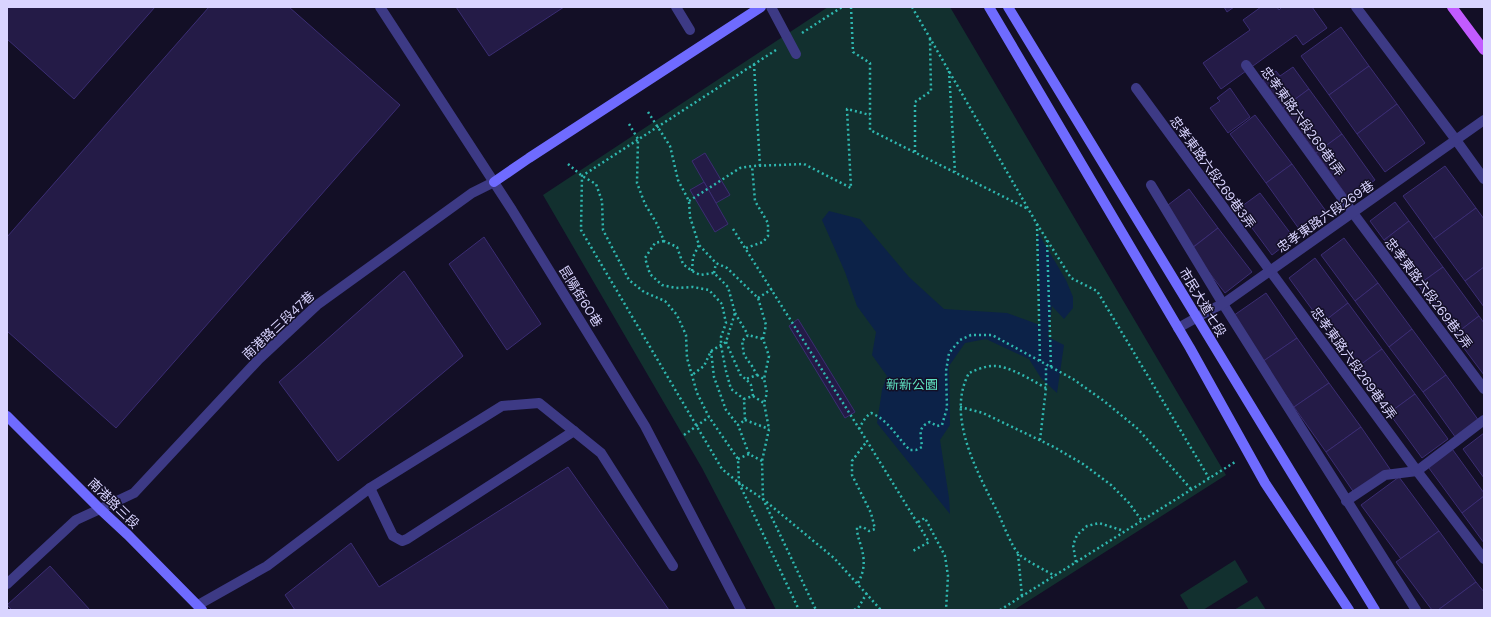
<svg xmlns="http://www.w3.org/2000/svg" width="1491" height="617" font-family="'DM Sans','Noto Sans TC',sans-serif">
<rect width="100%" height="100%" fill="#130f26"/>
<g fill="#12302f">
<polygon points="828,7 950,7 1226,475 1014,610 776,610 702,468 543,195"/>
<polygon points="1235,560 1248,582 1203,610 1189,610 1180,595"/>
<polygon points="1257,596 1266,610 1252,610 1251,609 1249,610 1234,610"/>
</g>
<polygon fill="#0c2248" points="829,211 860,219 909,277 944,309 1007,313 1040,325 1038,233 1066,280 1073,297 1073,308 1064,319 1052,306 1048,337 1064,345 1057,393 1041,378 1029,359 986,339 965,343 949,366 950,425 940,440 949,498 950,514 877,423 882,390 887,376 872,355 876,332 857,306 845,272 822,220"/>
<g fill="#241b47" stroke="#3b2d73">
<polygon points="7,7 155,7 74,99 7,39"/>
<polygon points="209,7 289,7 400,105 116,428 7,331 7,237"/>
<polygon points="456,7 564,7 489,56"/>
<polygon points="1224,7 1234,7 1227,12"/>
<polygon points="1261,7 1277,7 1279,10 1282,7 1312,7 1327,28 1303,45 1296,35 1221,89 1203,63 1250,30 1243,20"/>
<polygon points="1341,27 1369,66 1329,95 1301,56"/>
<polygon points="1369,66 1397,104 1357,134 1329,95"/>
<polygon points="1293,67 1309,89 1283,108 1263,80 1276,71 1280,76"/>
<polygon points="1230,88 1250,117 1228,133 1210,108 1220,101 1217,98"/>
<polygon points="1309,89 1342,134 1316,153 1283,108"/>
<polygon points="1397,104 1425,143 1385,172 1357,134"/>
<polygon points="1255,115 1292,164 1266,183 1230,134"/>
<polygon points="1342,134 1375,180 1349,199 1316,153"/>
<polygon points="705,153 730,195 716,203 692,161"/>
<polygon points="1292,164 1328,214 1302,233 1266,183"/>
<polygon points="1445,166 1476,208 1434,239 1403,196"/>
<polygon points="704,182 728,224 715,232 690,190"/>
<polygon points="1189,189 1218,228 1193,247 1164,208"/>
<polygon points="1260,193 1294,238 1272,255 1238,209"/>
<polygon points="1395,202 1409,221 1384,240 1370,221"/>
<polygon points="1476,208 1484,219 1484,267 1465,281 1434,239"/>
<polygon points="1409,221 1443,267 1418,285 1384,240"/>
<polygon points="1218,228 1252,272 1225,293 1191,249"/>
<polygon points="484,237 541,324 507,350 449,264"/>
<polygon points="1344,238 1378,283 1355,301 1321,255"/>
<polygon points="1315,258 1348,303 1322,323 1289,278"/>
<polygon points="1443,267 1479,316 1454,335 1418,285"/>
<polygon points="1484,267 1484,307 1465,281"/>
<polygon points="404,271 463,356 338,461 279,382"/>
<polygon points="1378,283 1412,329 1389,347 1355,301"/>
<polygon points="1266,293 1297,338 1262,362 1230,318"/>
<polygon points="1348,303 1382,349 1356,368 1322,323"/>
<polygon points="1479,316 1484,323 1484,375 1454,335"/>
<polygon points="798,319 855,412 845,418 789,326"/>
<polygon points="1412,329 1446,375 1423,392 1389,347"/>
<polygon points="1297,338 1329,383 1294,407 1262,362"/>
<polygon points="1382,349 1415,394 1389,413 1356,368"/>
<polygon points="1446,375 1479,421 1456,438 1423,392"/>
<polygon points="1329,383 1361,427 1326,452 1294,407"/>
<polygon points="1415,394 1448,439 1422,458 1389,413"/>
<polygon points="1361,427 1392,472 1357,497 1326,452"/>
<polygon points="1484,433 1484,478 1463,449"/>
<polygon points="1450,446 1484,493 1484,496 1462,513 1426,464"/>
<polygon points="568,467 669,610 295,610 285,595 351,543 379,587"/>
<polygon points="1399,477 1439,531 1401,559 1361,505"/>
<polygon points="1484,496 1484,543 1462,513"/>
<polygon points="1439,531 1476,582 1438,610 1432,610 1396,562"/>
<polygon points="50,566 90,610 12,610 7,605"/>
<polygon points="1476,582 1484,592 1484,610 1438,610"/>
</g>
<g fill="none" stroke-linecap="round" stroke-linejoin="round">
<g stroke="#2fb8b0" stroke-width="2.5" stroke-dasharray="2 3" stroke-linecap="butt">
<polyline points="851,7 853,52 870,63 870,130 1028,209"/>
<polyline points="912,7 1037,224 1071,278 1097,291 1209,478"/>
<polyline points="802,33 842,7"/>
<polyline points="776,50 582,176 581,230 722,469 739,483 799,610"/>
<polyline points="754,64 760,166"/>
<polyline points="949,71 955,172"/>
<polyline points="648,112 670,146 678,180 689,201 690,217 699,245 716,263 727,268 758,298 766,325 763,339 769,356 764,379 767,393 764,403 769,429 762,461 763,499 834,558 881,610"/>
<polyline points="629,124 638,139 637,183 645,204 657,224 664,241 677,247 683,264 692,271 700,275 714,273 728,287 735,313 726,342 711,351 704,366 692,375"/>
<polyline points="915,152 915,102 931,91 930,39"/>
<polyline points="568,164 582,176 596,184 602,201 603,230 629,280 644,292 665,301 677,315 686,335 687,358 697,393 709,417 738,459 739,483 763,499 816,610"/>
<polyline points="689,201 740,168 752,166 804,164 851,188 847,109 870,115"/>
<polyline points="1037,224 1040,361"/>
<polyline points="733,229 867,441 929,542 911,552"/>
<polyline points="664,241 655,243 645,258 650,274 662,285 676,288 693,287 709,290 722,304 726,323 721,337 721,346 726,371 731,389 744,399"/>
<polyline points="746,248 763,242 768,236 768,223 755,201 752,166"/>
<polyline points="692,271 693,257 699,245"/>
<polyline points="714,273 716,263"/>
<polyline points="758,298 772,289"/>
<polyline points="735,313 748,335"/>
<polyline points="726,342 741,376 746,379"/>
<polyline points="711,351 714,377 726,410 738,425"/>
<polyline points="757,375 764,379"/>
<path d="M 1046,388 C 1033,381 1008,365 993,366 C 985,366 976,370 969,373 C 945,417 979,475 999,515 C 1003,524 1012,547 1018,553 C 1022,559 1047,571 1055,576"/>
<polyline points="753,396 764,403"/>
<polyline points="960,407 983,413 1054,447 1083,464 1111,485 1129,503 1142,521"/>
<polyline points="745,420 769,429"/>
<path d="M 859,429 C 862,423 865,417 871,413 C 889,420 897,438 910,450 L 916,450 L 922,447 C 921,435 917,427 930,422 L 937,426 L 942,425 L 947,408 L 946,371 L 949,353 L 960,340 L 971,335 L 992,335 L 1073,379 L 1104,401 L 1138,429 L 1191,489"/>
<polyline points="684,435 709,417"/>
<polyline points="1040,440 1046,388 1046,365"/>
<polyline points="738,459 749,454"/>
<polyline points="762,461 749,454 738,425 745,420 744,399 753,396 751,385 746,379 757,375 752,366 744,355 742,341 748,335 763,339"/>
<polyline points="918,522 925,518 945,556 948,576 946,610"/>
<polyline points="1018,554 1022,596"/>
<polyline points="1076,562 1073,545 1077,535 1087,526 1099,523 1124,531"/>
<path d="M 858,583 C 865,570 865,560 861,546 C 859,539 857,535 857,527 L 863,527 L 869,531 L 875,529 L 871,513 L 852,475 L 852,461 L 867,441"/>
<polyline points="854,610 858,608 867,593"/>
<polyline points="1000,610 1235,462"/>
</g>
<g stroke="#3d3a85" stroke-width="10">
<polyline points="771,7 796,54"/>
<polyline points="1356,7 1456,140 1484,179"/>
<polyline points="370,488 393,536 402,541 407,539 574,431"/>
<polyline points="1346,501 1385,475 1417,471 1484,420"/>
<polyline points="7,584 76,520 100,509"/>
<polyline points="198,605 267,566 370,488 502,406 539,403 601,453 673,566"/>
</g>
<g stroke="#3d3a85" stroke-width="10">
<polyline points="380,7 512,210 645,426 741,610"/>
<polyline points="676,7 690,30"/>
<polyline points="1246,65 1353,213 1484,389"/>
<polyline points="1136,88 1417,471 1484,559"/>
<polyline points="1151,185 1223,304 1416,610"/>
<polyline points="1178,328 1214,308 1223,304 1484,120"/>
<polyline points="100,509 134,493 259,359 317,305 472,193 494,182"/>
</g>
<g stroke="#6f6bff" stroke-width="10">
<polyline points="989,7 1190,348 1265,483 1349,610"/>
<polyline points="1008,7 1375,610"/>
<polyline points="494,182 529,158 761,7"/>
<polyline points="7,416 100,509 128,535 202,610"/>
</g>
<polyline stroke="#c25bff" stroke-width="10" points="1452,7 1484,50"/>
<polyline stroke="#2fb8b0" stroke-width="2.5" stroke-dasharray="2 3" stroke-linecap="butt" points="1047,240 1051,367"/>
</g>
<g text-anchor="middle" stroke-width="3" stroke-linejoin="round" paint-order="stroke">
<g font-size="13" fill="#d9d4ff" stroke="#130f26">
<text transform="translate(1303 121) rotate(54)" y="5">忠孝東路六段269巷1弄</text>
<text transform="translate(1213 172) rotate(54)" y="5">忠孝東路六段269巷3弄</text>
<text transform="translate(1325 216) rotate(-35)" y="5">忠孝東路六段269巷</text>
<text transform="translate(1429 293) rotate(53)" y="5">忠孝東路六段269巷2弄</text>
<text transform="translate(581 296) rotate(58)" y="5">昆陽街60巷</text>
<text transform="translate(1203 302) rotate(59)" y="5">市民大道七段</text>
<text transform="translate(278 325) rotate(-43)" y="5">南港路三段47巷</text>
<text transform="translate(1354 363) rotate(54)" y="5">忠孝東路六段269巷4弄</text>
<text transform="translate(114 503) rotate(44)" y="5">南港路三段</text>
</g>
<g font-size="13" fill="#5fe0c0" stroke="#130f26">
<text x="912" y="389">新新公園</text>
</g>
</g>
<rect width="1491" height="617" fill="none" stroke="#d9d4ff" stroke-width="16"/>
</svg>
